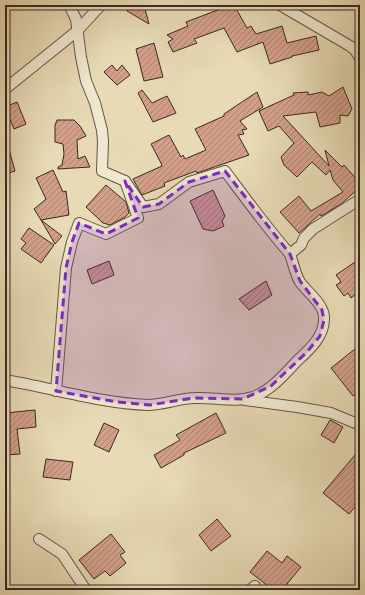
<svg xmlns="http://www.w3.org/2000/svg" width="365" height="595" font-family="'IM FELL Great Primer',serif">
<defs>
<pattern id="building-hatch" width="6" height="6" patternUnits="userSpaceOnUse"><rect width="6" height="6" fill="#d39f8a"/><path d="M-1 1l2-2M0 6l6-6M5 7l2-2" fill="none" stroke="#ac8270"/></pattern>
</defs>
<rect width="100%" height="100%" fill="#e7dab5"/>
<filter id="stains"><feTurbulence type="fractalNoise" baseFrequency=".005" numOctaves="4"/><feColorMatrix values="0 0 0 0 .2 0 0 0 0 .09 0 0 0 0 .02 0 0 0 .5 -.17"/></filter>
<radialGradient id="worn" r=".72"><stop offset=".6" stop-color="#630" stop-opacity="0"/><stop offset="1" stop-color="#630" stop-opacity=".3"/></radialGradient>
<g fill="url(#building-hatch)" stroke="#3a2922">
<polygon points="131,5 144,5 149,24 127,11"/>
<polygon points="231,5 234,5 247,28 251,26 256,34 282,26 287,43 316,36 319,50 292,56 292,57 270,64 263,42 237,52 224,28 194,39 197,43 173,52 168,42 173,39 167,35 188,26 186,22"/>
<polygon points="154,43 163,77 144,81 136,49"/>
<polygon points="112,65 117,71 122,65 130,75 117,85 104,72"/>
<polygon points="343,87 352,109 348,116 340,115 340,123 320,127 316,112 283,116 329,166 325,150 342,167 344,165 360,183 360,187 341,204 321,216 320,214 299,233 280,212 299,196 311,211 343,192 333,180 330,170 326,175 312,162 297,177 284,165 281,157 294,143 279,126 268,131 259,111 294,95 293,93 308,92 308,95 322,92 329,96"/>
<polygon points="142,90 152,103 167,96 176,113 153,122 138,93"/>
<polygon points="257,92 263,107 240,121 247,129 242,130 244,134 238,135 249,155 197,173 196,171 164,183 165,186 142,195 133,179 162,166 161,165 162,165 151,144 169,135 181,157 183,155 185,159 206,150 195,129 224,116 224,114"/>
<polygon points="17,102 26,124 14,129 5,107"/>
<polygon points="57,120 74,120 80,126 86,136 77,140 78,159 85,156 90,167 58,169 58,167 62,165 64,154 63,144 55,142 55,125"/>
<polygon points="8,146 15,171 5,174 5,147"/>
<polygon points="53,170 63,192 66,191 69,215 41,220 34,209 46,199 36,178"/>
<polygon points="106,185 126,202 129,213 125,217 110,225 103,223 86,207"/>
<polygon points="213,190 225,216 222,221 224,226 213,231 203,229 190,201"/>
<polygon points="41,220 62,236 55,244"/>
<polygon points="29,228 54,245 41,263 21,249 26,243 21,239"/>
<polygon points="109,261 114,275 92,284 87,270"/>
<polygon points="355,262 360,270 360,291 351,298 348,293 344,296 336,285 341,282 336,275"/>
<polygon points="266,281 272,295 249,310 239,299"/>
<polygon points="360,345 360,390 353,396 331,368"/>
<polygon points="35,410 36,427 17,429 20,454 5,455 5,413"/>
<polygon points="216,413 226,433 184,453 184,455 161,468 154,455 180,440 176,435"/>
<polygon points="330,420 343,427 334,443 321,435"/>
<polygon points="104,423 119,430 109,452 94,445"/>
<polygon points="360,449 360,501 349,514 323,493"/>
<polygon points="46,459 73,462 70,480 43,477"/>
<polygon points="217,519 231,536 211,551 199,535"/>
<polygon points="111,534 125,552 120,555 126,563 110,576 105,571 94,579 79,560"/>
<polygon points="267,551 282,563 287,556 301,567 282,590 273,590 250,572"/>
</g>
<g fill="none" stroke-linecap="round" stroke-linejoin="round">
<defs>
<g id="minor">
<polyline points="69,5 76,19 81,57 86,81 95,103 102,130 103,141 102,171 125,181"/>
<polyline points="280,5 350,46 355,50 360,58"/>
<polyline points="5,89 77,31 101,5"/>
<path d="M 5,380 C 52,388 99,403 148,405 C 164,405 180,398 195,398 C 214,397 235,403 253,397 C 270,391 285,374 297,361 C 309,350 324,337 324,319 C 325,305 308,293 300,282 C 295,274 293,262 290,254 L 301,245 L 304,238 L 313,229 L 354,203 L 360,200"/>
<path d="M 56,391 L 66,268 L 72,242 L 79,223 L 106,234 L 138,218 L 125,181 L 143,207 L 159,204 L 189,182 L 225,171 C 246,199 267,228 290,254"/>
<polyline points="245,400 297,407 331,413 360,425"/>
<polyline points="39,539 62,554 86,590"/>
<polyline points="250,590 255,586"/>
</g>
</defs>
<use href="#minor" stroke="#655547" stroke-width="12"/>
<use href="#minor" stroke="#efe7cf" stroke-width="10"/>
</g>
<path fill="#7b2cbf" fill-opacity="0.2" stroke="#7b2cbf" stroke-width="3" stroke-dasharray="8 5" stroke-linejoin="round" d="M 225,171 L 290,254 L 300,281 L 322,310 L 324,320 L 320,336 L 307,352 L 271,386 L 243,399 L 193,398 L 150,405 L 117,402 L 56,391 L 66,268 L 72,242 L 79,223 L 106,234 L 138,218 L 125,181 L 143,207 L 159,204 L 189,182 Z"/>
<rect width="365" height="595" fill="none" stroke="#e7dab5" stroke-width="20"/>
<rect x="6" y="6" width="353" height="583" fill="none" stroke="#3a2922" stroke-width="2"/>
<rect x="10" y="10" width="345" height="575" fill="none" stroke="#3a2922"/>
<rect width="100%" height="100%" filter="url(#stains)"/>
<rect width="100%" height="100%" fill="url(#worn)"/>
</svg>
